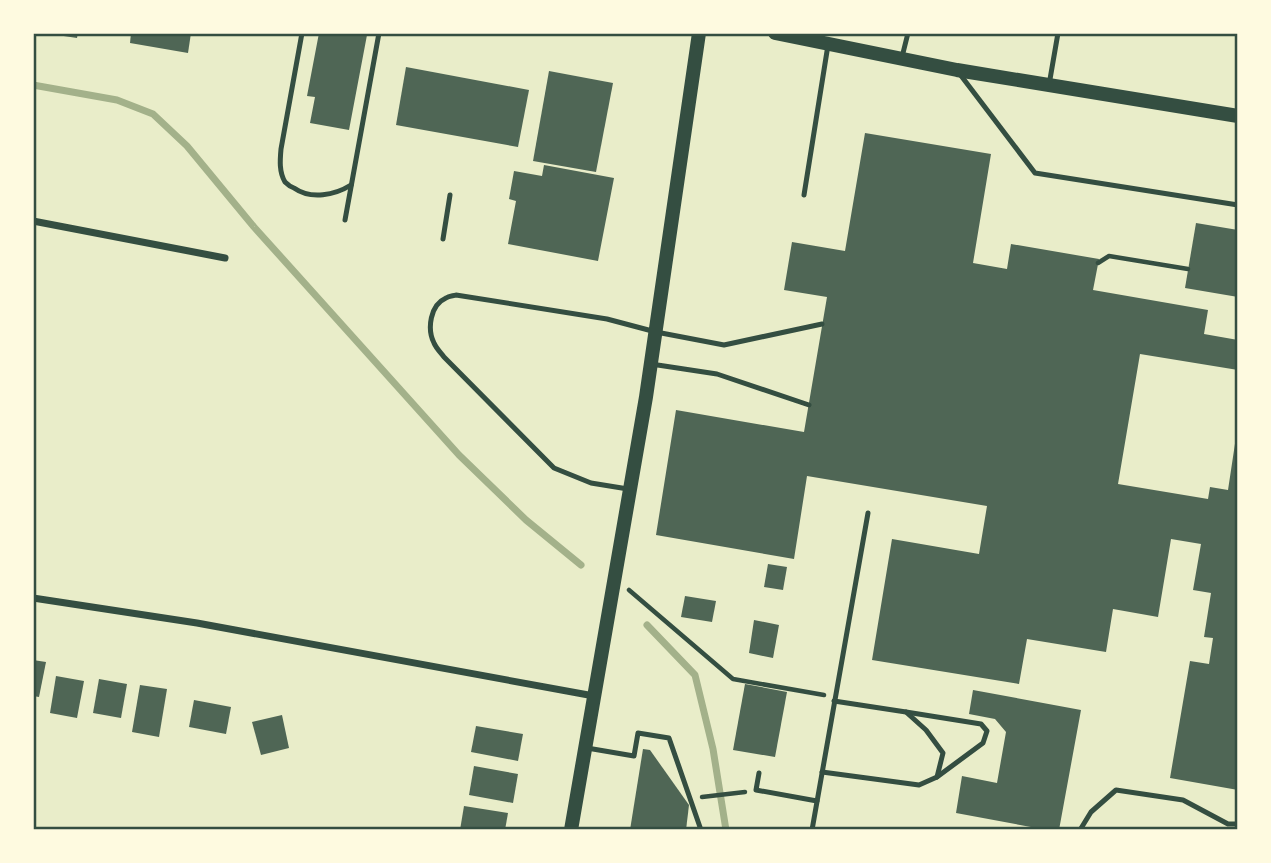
<svg xmlns="http://www.w3.org/2000/svg" width="1271" height="863" font-family="Cabin,sans-serif">
<rect width="100%" height="100%" fill="#e9edc9"/>
<g fill="none" stroke-linecap="round" stroke-linejoin="round">
<g stroke="#a3b18a" stroke-width="7">
<polyline points="33,85 117,100 153,114 187,146 254,227 459,455 526,520 581,565"/>
<polyline points="647,625 695,675 713,749 726,830"/>
</g>
</g>
<g fill="#4f6655">
<polygon points="57,33 78,33 77,38 57,35"/>
<polygon points="131,33 191,33 188,53 130,43"/>
<polygon points="319,33 358,33 367,35 349,130 310,123 315,97 307,96"/>
<polygon points="406,67 529,90 518,147 396,125"/>
<polygon points="549,71 613,83 596,172 533,161"/>
<polygon points="865,133 991,154 973,263 1007,269 1011,244 1099,259 1093,290 1208,310 1204,334 1238,340 1238,370 1140,354 1118,484 1208,499 1210,487 1228,490 1236,437 1238,437 1238,790 1170,778 1190,661 1209,664 1213,638 1204,637 1211,593 1193,590 1201,544 1171,539 1158,617 1113,609 1106,652 1027,639 1019,684 872,660 892,539 979,554 987,506 807,476 794,559 656,535 676,410 804,432 827,297 784,290 792,242 845,251"/>
<polygon points="544,165 614,178 598,261 508,244 516,201 509,199 514,171 542,176"/>
<polygon points="1196,223 1238,230 1238,297 1185,288"/>
<polygon points="768,564 787,567 783,590 764,587"/>
<polygon points="685,596 716,601 712,622 681,617"/>
<polygon points="754,620 779,625 773,658 749,653"/>
<polygon points="33,660 46,662 39,697 33,696"/>
<polygon points="56,676 84,681 77,718 50,713"/>
<polygon points="99,679 127,684 121,718 93,713"/>
<polygon points="745,684 787,692 775,757 733,750"/>
<polygon points="140,685 167,689 159,737 132,732"/>
<polygon points="973,690 1081,710 1059,830 1047,830 956,813 962,776 997,783 1006,732 995,719 969,714"/>
<polygon points="194,700 231,707 226,734 189,727"/>
<polygon points="282,715 289,748 261,755 252,722"/>
<polygon points="476,726 523,734 518,761 471,752"/>
<polygon points="643,749 650,750 689,805 686,830 630,830"/>
<polygon points="474,766 518,774 513,803 469,795"/>
<polygon points="464,806 508,813 505,830 460,830"/>
</g>
<g fill="none" stroke-linecap="round" stroke-linejoin="round">
<g stroke="#344e41" stroke-width="4.5">
<polyline points="1098,263 1109,256 1188,269"/>
<polyline points="629,590 733,679 824,695"/>
<polyline points="702,797 745,792"/>
</g>
<g stroke="#344e41" stroke-width="5">
<path d="M 302,33 L 281,149 C 280,160 279,172 285,182 C 287,184 291,187 294,188 C 311,200 335,195 351,185"/>
<polyline points="902,57 908,33"/>
<polyline points="959,73 1035,173 1238,205"/>
<polyline points="1049,85 1058,33"/>
<polyline points="804,195 828,45"/>
<polyline points="345,220 379,33"/>
<polyline points="443,239 450,195"/>
<polyline points="651,364 717,374 809,405"/>
<path d="M 628,489 L 591,483 L 554,468 L 444,357 C 441,353 436,348 434,343 C 427,329 430,305 446,298 C 449,296 453,296 456,295 L 607,319 L 656,332 L 724,345 L 822,324"/>
<polyline points="906,712 981,724 987,731 983,743 937,777"/>
<polyline points="587,748 634,756 638,733 669,738 701,830"/>
<polyline points="822,772 919,785 937,777 943,753 926,730 906,712 834,701"/>
<polyline points="759,773 756,790 817,801"/>
<polyline points="812,830 868,513"/>
<polyline points="1080,830 1091,812 1116,790 1183,800 1228,824 1238,824"/>
</g>
<g stroke="#344e41" stroke-width="7">
<polyline points="33,221 225,258"/>
<polyline points="33,598 197,623 594,696"/>
</g>
<g stroke="#344e41" stroke-width="14">
<polyline points="775,33 957,70 1238,116"/>
<polyline points="571,830 646,397 699,33"/>
</g>
</g>
<rect width="1271" height="863" fill="none" stroke="#fefae0" stroke-width="70"/>
<rect x="35" y="35" width="1201" height="793" fill="none" stroke="#344e41" stroke-width="2.5"/>
</svg>
